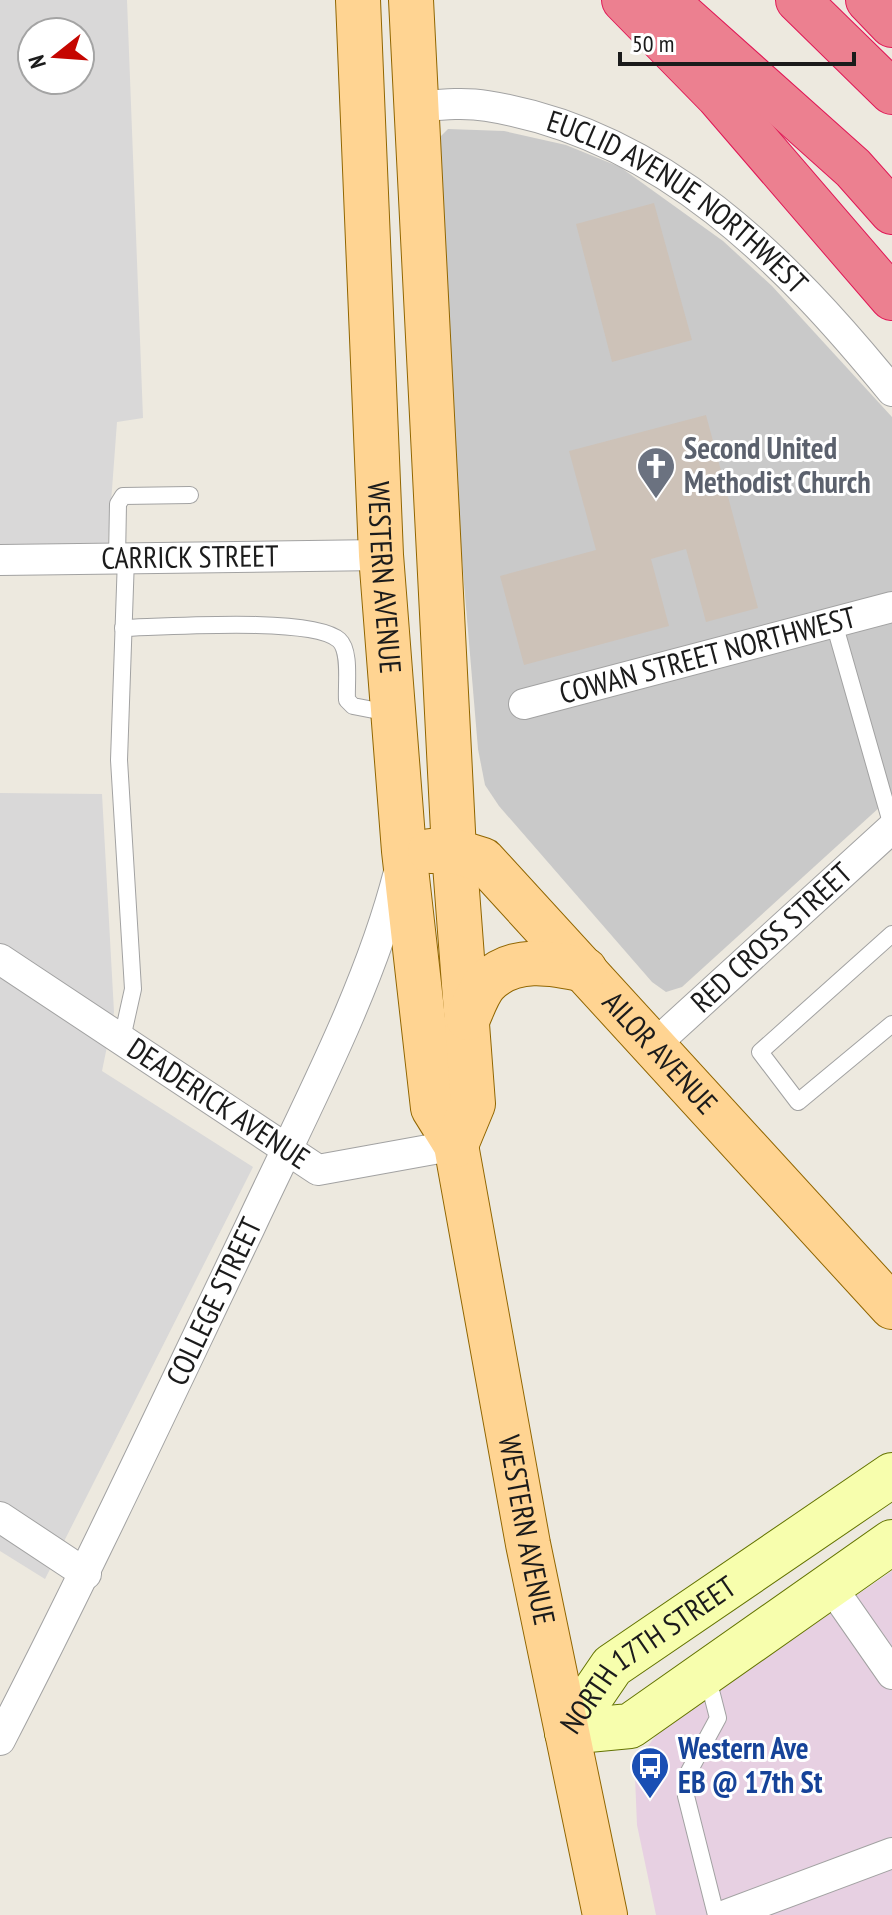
<svg xmlns="http://www.w3.org/2000/svg" width="892" height="1915" font-family="'PT Sans Narrow',sans-serif">
<rect width="100%" height="100%" fill="#ede9df"/>
<g fill="#d9d8d8" fill-rule="evenodd">
<path d="M 0,0 L 127,0 L 143,418 L 117,422 L 108,543 L 0,546 ZM 32,32 L 80,32 L 80,80 L 32,80 Z"/>
<polygon points="0,793 102,794 114,1012 102,1071 253,1167 45,1579 0,1551"/>
</g>
<polygon fill="#e7d0e2" points="892,1571 892,1915 656,1915 637,1825 635,1777 642,1754 660,1730"/>
<polygon fill="#c9c9c9" points="448,129 504,131 566,145 620,167 723,241 772,286 892,417 892,796 682,987 666,992 652,982 499,806 485,785 478,749 459,524 439,138"/>
<g fill="#cdc2b8">
<polygon points="654,203 692,340 612,362 576,224"/>
<polygon points="706,415 758,608 706,622 686,549 651,559 669,626 524,665 500,576 596,550 569,451"/>
</g>
<g fill="none" stroke-linecap="round" stroke-linejoin="round">
<defs>
<g id="lane">
<polyline points="117,559 118,504 123,496 190,495"/>
<polyline points="834,623 892,826"/>
<path d="M 123,628 C 163,627 313,616 339,640 C 351,651 346,684 347,700 L 353,706 L 389,713"/>
<polyline points="892,934 760,1052 798,1102 892,1024"/>
<polyline points="121,1043 133,989 119,760 126,558"/>
<polyline points="707,1675 718,1718 686,1777 686,1796 716,1915"/>
</g>
<g id="street">
<path id="s1" d="M 414,107 C 438,105 463,102 487,106 C 662,134 785,260 892,391"/>
<path id="s2" d="M 0,560 L 381,555"/>
<path id="s3" d="M 524,704 L 892,607"/>
<path id="s4" d="M 0,959 L 318,1170 L 456,1145"/>
<path id="s5" d="M 652,1047 L 892,828"/>
<polyline points="0,1517 86,1574"/>
<polyline points="830,1585 892,1674"/>
<path id="s6" d="M 0,1740 C 87,1572 167,1400 249,1229 C 301,1117 369,991 399,872"/>
<polyline points="726,1915 892,1853"/>
</g>
<g id="secondary">
<path id="s7" d="M 567,1732 L 612,1666 L 892,1475"/>
<polyline points="567,1732 630,1726 892,1542"/>
</g>
<g id="primary">
<path id="s8" d="M 358,0 L 381,555 L 404,851 L 433,1108 L 456,1145 L 528,1544 L 605,1915"/>
<polyline points="411,0 454,851 473,1104 456,1145"/>
<path id="s9" d="M 430,851 L 454,851 L 483,860 L 892,1307"/>
<path d="M 468,1018 C 473,1007 478,992 486,983 C 513,955 552,963 585,970"/>
</g>
<g id="highway">
<polyline points="624,0 718,96 892,298"/>
<polyline points="665,0 853,168 892,212"/>
<polyline points="798,0 892,92"/>
<polyline points="868,0 892,25"/>
</g>
</defs>
<use href="#lane" stroke="#a2a2a2" stroke-width="18"/>
<use href="#street" stroke="#a2a2a2" stroke-width="32"/>
<use href="#secondary" stroke="#637300" stroke-width="46"/>
<use href="#primary" stroke="#916600" stroke-width="46"/>
<use href="#highway" stroke="#e01756" stroke-width="46"/>
<use href="#lane" stroke="#fff" stroke-width="16"/>
<use href="#street" stroke="#fff" stroke-width="30"/>
<use href="#secondary" stroke="#f7fead" stroke-width="44"/>
<use href="#primary" stroke="#ffd492" stroke-width="44"/>
<use href="#highway" stroke="#ec8090" stroke-width="44"/>
</g>
<defs>
<symbol id="church-pin" viewBox="-11 -11 22 30"><path d="M0 17L-7.5 6A9.5 9.5 0 1 1 7.5 6Z" fill="#6b7280" stroke="#fff"/><path d="M-1.2-6h2.4v3.5h3.3v2.4h-3.3V6h-2.4V-.1h-3.3v-2.4h3.3Z" fill="#fff"/></symbol>
<symbol id="bus-pin" viewBox="-11 -11 22 30"><path d="M0 17L-7.5 6A9.5 9.5 0 1 1 7.5 6Z" fill="#1a4fb4" stroke="#fff"/><path d="M-5-6H5V4H4V6H2V4H-2V6H-4V4H-5ZM-3.5-4V0h7V-4ZM-3.5 1.2v1.5H-2V1.2ZM2 1.2v1.5H3.5V1.2Z" fill="#fff"/></symbol>
</defs>
<g fill-rule="evenodd">
<use href="#church-pin" x="634" y="444" width="44" height="60"/>
<use href="#bus-pin" x="628" y="1744" width="44" height="60"/>
</g>
<g text-anchor="middle" stroke-width="6" stroke-linejoin="round" paint-order="stroke">
<g font-size="30" fill="#1b1b1b" stroke="#fff">
<text dy="10" stroke="none"><textPath href="#s1" startOffset="290">EUCLID AVENUE NORTHWEST</textPath></text>
<text dy="10" stroke="none"><textPath href="#s2" startOffset="190">CARRICK STREET</textPath></text>
<text dy="10" stroke="none"><textPath href="#s8" startOffset="578">WESTERN AVENUE</textPath></text>
<text dy="10" stroke="none"><textPath href="#s3" startOffset="190">COWAN STREET NORTHWEST</textPath></text>
<text dy="10" stroke="none"><textPath href="#s5" startOffset="162">RED CROSS STREET</textPath></text>
<text dy="10" stroke="none"><textPath href="#s9" startOffset="316">AILOR AVENUE</textPath></text>
<text dy="10" stroke="none"><textPath href="#s4" startOffset="262">DEADERICK AVENUE</textPath></text>
<text dy="10" stroke="none"><textPath href="#s6" startOffset="488">COLLEGE STREET</textPath></text>
<text dy="10" stroke="none"><textPath href="#s8" startOffset="1546">WESTERN AVENUE</textPath></text>
<text dy="10" stroke="none"><textPath href="#s7" startOffset="114">NORTH 17TH STREET</textPath></text>
</g>
<g font-size="30" font-weight="bold" fill="#5b616d" stroke="#fff" text-anchor="start">
<text x="684" y="459">Second United<tspan x="684" dy="34">Methodist Church</tspan></text>
</g>
<g font-size="30" font-weight="bold" fill="#164399" stroke="#fff" text-anchor="start">
<text x="678" y="1759">Western Ave<tspan x="678" dy="34">EB @ 17th St</tspan></text>
</g>
</g>
<g transform="translate(56 56) rotate(253)"><circle r="38" fill="#ffffff" stroke="#a4a4a4" stroke-width="2"/>
<path d="M0-6L14 30L0 20L-14 30Z" fill="#c50600"/>
<text y="-12" font-size="22" font-weight="bold" text-anchor="middle" fill="#1b1b1b">N</text>
</g>
<path d="M620 52v12h234v-12" fill="none" stroke="#1b1b1b" stroke-width="4"/>
<text x="632" y="52" font-size="24" fill="#1b1b1b" stroke="#ffffff" stroke-width="6" paint-order="stroke">50 m</text>
</svg>
